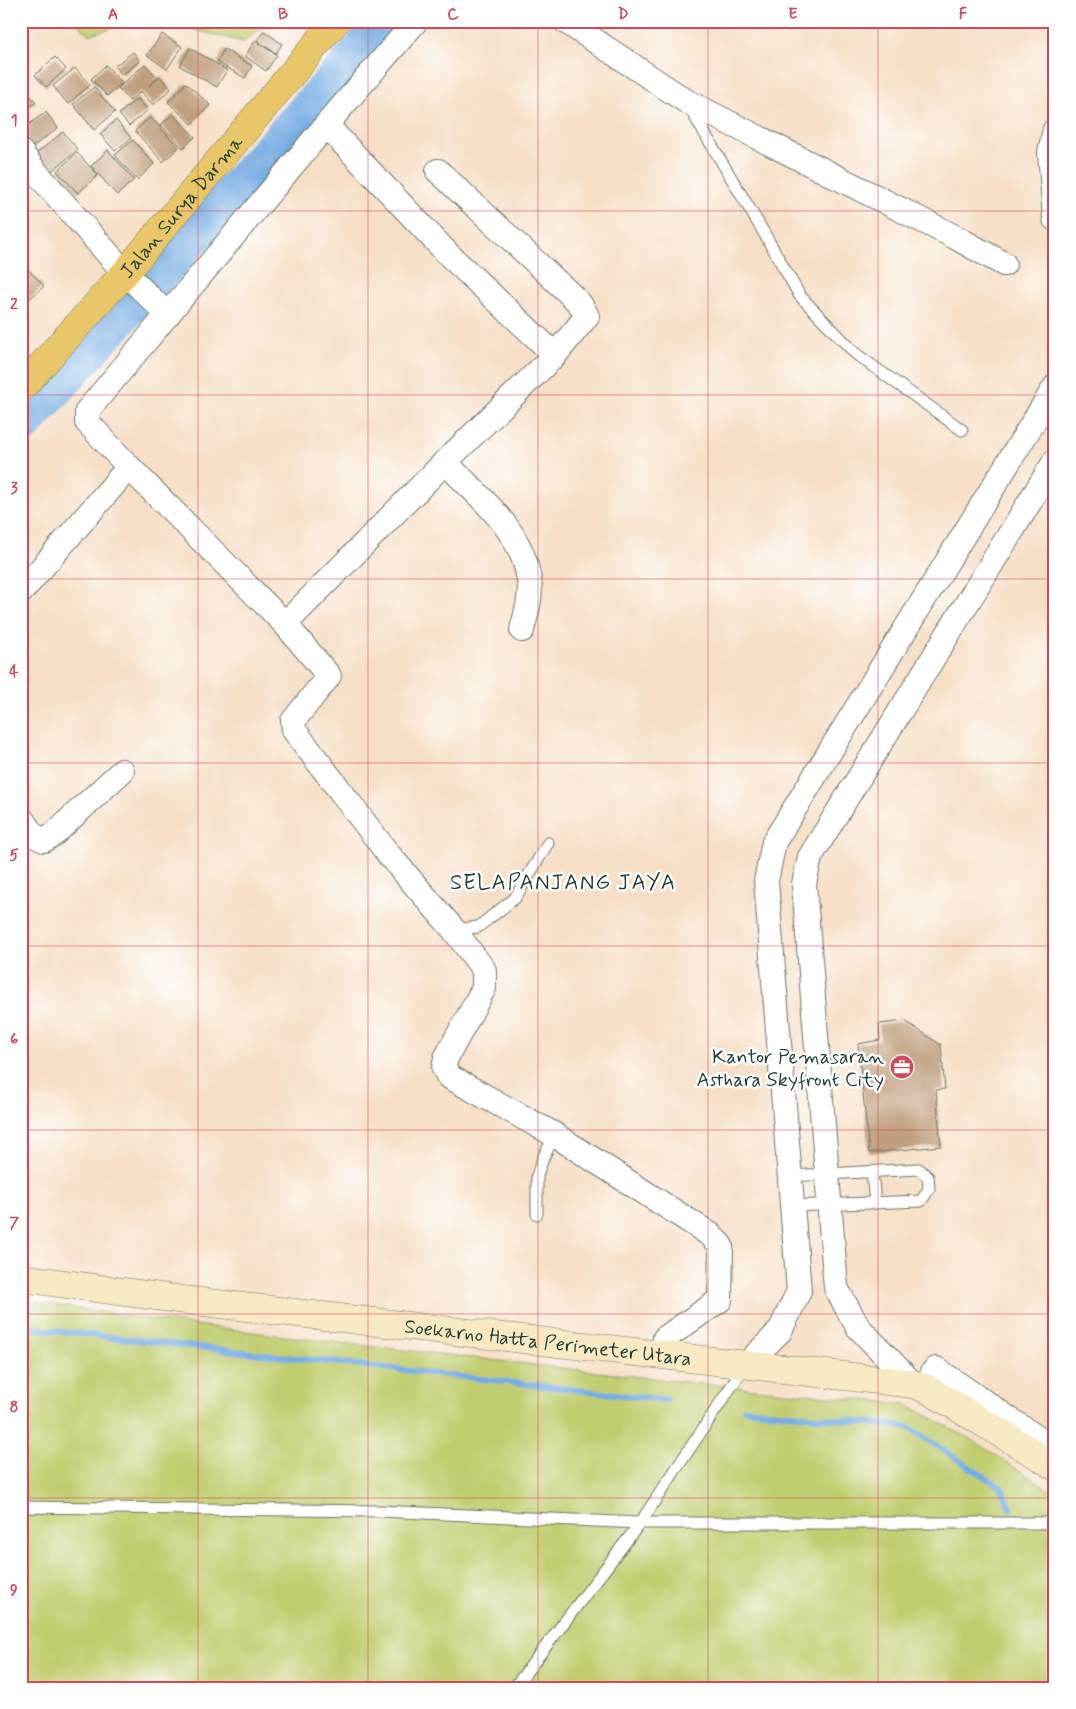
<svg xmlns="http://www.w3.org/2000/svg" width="1076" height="1709" font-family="Mynerve,sans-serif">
<rect width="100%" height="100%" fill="#fff"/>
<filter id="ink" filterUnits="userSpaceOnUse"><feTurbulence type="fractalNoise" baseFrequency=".02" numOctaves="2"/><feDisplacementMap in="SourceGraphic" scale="10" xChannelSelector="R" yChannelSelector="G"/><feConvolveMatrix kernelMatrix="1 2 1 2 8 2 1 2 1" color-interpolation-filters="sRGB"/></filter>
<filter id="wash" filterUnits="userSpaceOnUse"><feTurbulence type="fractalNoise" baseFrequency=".0096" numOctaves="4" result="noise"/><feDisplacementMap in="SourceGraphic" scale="20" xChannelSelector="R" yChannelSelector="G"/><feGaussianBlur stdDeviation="1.12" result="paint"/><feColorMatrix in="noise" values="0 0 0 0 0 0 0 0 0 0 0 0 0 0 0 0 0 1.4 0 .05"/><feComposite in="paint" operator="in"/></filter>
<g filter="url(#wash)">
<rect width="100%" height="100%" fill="#f6dfc6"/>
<g fill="#c1ce70" stroke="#708652">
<polygon points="74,21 132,21 89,35"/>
<polygon points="159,21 272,21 243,42"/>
<polygon points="21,1300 148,1319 341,1343 687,1382 905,1404 969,1438 1055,1493 1055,1688 21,1688"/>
</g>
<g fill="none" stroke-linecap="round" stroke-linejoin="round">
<g stroke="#73abe2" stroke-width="6">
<polyline points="21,1327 667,1400"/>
<polyline points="744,1409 908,1427 1002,1488 1010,1509"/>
</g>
<polyline stroke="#73abe2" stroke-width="39" points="21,426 388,21"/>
</g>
<g id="blocks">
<g fill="#bf9e7d">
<polygon points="264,31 282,44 276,53 257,41"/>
<polygon points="162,34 182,47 167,69 147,55"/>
<polygon points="255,41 277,55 266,71 245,56"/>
<polygon points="190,48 227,70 217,87 180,66"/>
<polygon points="224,49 252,66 245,78 217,62"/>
<polygon points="133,52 140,61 122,75 115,66"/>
<polygon points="55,57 66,69 46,87 35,75"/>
<polygon points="145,64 157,77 149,86 160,76 171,89 153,105 141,91 130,101 118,88"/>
<polygon points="106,65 122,83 107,96 91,79"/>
<polygon points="75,68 90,85 68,104 53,86"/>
<polygon points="186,83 210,105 192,124 168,102"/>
<polygon points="21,85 36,102 21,114"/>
<polygon points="94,87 115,112 94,130 73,104"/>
<polygon points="137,98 148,110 129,126 119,114"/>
<polygon points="46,112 58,128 30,149 21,137 21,130"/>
<polygon points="173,114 195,137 183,148 161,125"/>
<polygon points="150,117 179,147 163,162 135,131"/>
<polygon points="116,120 131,138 115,151 100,134"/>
<polygon points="63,132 78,150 48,174 33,156"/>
<polygon points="133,140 154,164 137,180 115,155"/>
<polygon points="108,150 134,180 117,195 91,166"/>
<polygon points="77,153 98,175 78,193 57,171"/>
<polygon points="21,262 44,286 21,307"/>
<polygon points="905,1021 941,1045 945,1089 936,1090 941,1146 869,1153 858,1044 880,1040 879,1024"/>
</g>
</g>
</g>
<g filter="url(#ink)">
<use href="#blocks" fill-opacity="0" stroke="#6a7667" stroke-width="1"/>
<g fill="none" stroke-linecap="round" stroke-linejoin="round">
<defs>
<g id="lane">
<polyline points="689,107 764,233 800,296 856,354 962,430"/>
<polyline points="454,930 478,927 515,898 548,843"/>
<polyline points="872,1172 875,1203"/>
<polyline points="789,1176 919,1169 928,1177 929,1189 921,1201 792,1206"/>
<polyline points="537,1214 537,1176 543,1158 555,1135"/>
<polyline points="21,1507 379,1511 640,1523 1055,1523"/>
<polyline points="514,1688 640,1523 745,1366"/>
</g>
<g id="street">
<polyline points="416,21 326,125 87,411 87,422 129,467 285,624 329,676 293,721 294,730 389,855 454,930 484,970 484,988 446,1058 444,1068 448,1076 555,1135 711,1235 721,1246 720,1300 665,1338 663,1355"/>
<polyline points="565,21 686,101 955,237 1004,264"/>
<polyline points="326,125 448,254 555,355"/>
<polyline points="1055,130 1050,152 1055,219"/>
<polyline points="21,152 35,171 125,273 168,315"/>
<path d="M 445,462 C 479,497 522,529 529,580 C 532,596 526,614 522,630"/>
<polyline points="21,592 129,467"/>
<polyline points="285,624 445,462 555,355 587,316 580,304 572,296 438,171"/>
<polyline points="21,818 33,835 44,840 54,834 122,771"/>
<polyline points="746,1365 780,1331 799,1291 766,881 774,842 1055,387"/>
<polyline points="913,1384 858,1327 836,1288 804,884 810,857 1055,461"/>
<polyline points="927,1389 933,1372 936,1369 1055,1450"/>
</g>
<g id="secondary">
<path id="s1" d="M 21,1278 L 184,1300 L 913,1384 L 927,1389 L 1055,1466"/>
</g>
<g id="primary">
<path id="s2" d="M 21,388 L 125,273 L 336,21"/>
</g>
</defs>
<use href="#lane" stroke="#6a7667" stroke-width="13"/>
<use href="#street" stroke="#6a7667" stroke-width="26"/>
<use href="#secondary" stroke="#6a7667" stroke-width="29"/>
<use href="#primary" stroke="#6a7667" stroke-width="29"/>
<use href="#lane" stroke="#fff" stroke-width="11"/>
<use href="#street" stroke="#fff" stroke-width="24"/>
<use href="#secondary" stroke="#f6e9c3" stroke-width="28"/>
<use href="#primary" stroke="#e9c769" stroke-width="28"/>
</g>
</g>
<path fill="none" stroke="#d1495b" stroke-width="1" stroke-opacity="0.55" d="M 198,21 L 198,1688M 368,21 L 368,1688M 538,21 L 538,1688M 708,21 L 708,1688M 878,21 L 878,1688M 21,211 L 1055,211M 21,395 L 1055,395M 21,579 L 1055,579M 21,763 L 1055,763M 21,946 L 1055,946M 21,1130 L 1055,1130M 21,1314 L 1055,1314M 21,1498 L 1055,1498"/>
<defs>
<symbol id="office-disc" viewBox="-11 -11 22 22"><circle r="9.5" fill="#d1495b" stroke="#fff"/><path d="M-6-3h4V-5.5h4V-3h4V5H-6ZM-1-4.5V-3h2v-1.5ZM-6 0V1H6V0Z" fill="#fff"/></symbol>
</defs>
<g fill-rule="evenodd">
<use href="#office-disc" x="888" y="1053" width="28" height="28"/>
</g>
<g text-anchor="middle" stroke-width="5" stroke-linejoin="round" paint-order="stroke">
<g font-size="20" fill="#1f3d34" stroke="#fff">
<text dy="7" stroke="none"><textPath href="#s2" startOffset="242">Jalan Surya Darma</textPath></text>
<text dy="7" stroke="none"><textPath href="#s1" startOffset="531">Soekarno Hatta Perimeter Utara</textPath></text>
</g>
<g font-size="20" fill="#1f3d34" stroke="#fff" text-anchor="end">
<text x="884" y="1063">Kantor Pemasaran<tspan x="884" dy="23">Asthara Skyfront City</tspan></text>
</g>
<g font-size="22" letter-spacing="1" fill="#1f3d34" stroke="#fff">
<text x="563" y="889">SELAPANJANG JAYA</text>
</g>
</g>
<rect width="1076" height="1709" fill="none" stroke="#fff" stroke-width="55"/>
<rect x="28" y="28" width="1020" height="1654" fill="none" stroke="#d1495b" stroke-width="2"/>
<g font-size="16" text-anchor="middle" font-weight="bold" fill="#d1495b">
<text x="113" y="19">A</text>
<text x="283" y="19">B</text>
<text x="453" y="19">C</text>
<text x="623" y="19">D</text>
<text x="793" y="19">E</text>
<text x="963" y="19">F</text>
<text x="14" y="125">1</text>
<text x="14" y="309">2</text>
<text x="14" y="493">3</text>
<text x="14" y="676">4</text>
<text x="14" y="860">5</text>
<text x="14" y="1044">6</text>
<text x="14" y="1228">7</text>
<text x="14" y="1412">8</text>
<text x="14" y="1595">9</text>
</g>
</svg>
